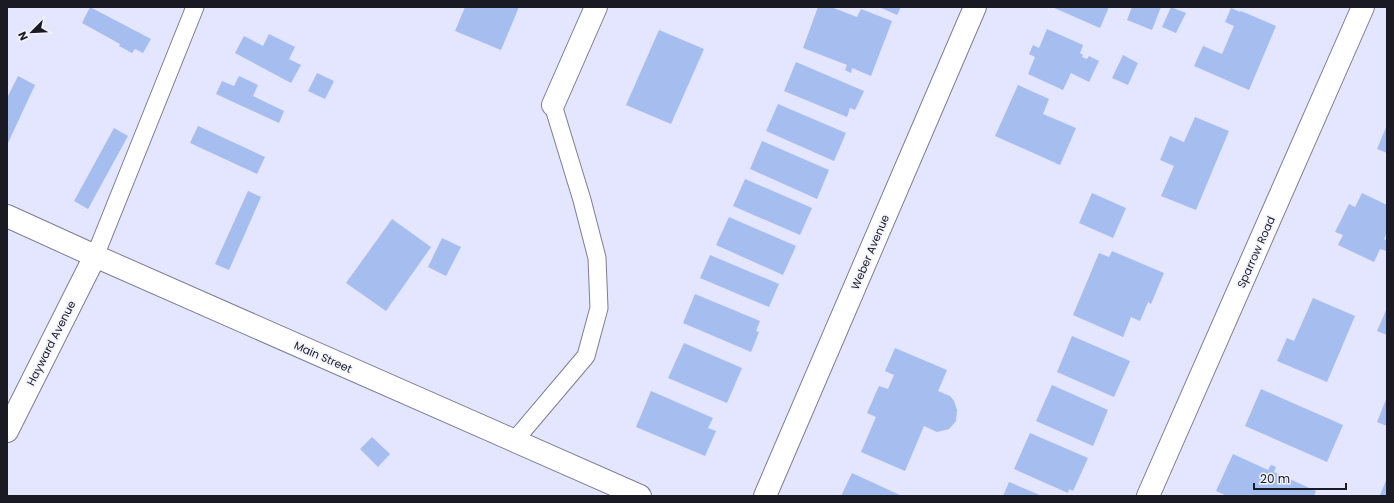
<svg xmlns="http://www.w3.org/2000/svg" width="1394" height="503" font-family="Poppins,sans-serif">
<rect width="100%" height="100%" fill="#e4e5ff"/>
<g fill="#a6beef">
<polygon points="90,7 151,39 143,53 135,49 132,53 119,46 120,44 82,23"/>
<polygon points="465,7 519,7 501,50 455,31"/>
<polygon points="818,7 831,7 857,17 861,9 892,21 871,76 852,68 851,73 845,70 847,65 803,48"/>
<polygon points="879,7 901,7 897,15"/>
<polygon points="1052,7 1109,7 1100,28"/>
<polygon points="1132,7 1161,7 1152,30 1127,20"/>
<polygon points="1171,7 1186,13 1176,33 1162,27"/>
<polygon points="1231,8 1240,12 1241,11 1276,26 1249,90 1194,66 1203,46 1222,54 1234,26 1225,22"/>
<polygon points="1047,29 1083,45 1080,53 1083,55 1082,57 1087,59 1089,56 1099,61 1089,82 1071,73 1063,90 1028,74 1035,57 1029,54 1033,45 1039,48"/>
<polygon points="659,30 704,49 671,124 626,105"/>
<polygon points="269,34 295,47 289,59 301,65 291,83 235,53 244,36 263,46"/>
<polygon points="1123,55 1138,63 1128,85 1112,78"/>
<polygon points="796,62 864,91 855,110 850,108 847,117 784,91"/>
<polygon points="317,73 334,81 325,99 308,91"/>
<polygon points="18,76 35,85 7,145 7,98"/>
<polygon points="239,76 258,85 253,96 284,111 279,123 216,94 222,81 234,86"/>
<polygon points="1018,85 1049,99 1043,114 1076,128 1060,165 995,136"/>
<polygon points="778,104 846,133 834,161 766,131"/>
<polygon points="1195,117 1229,131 1196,210 1161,196 1174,166 1160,160 1170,136 1184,142"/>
<polygon points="1387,125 1387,153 1377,149"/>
<polygon points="198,126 265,157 257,174 190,143"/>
<polygon points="114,128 128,136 88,209 74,201"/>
<polygon points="762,141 829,170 817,199 750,169"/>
<polygon points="745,179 812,208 800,235 733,206"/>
<polygon points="248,191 261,197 229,270 215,264"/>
<polygon points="1092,193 1126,208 1113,238 1079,223"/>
<polygon points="1362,193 1387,205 1387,232 1384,239 1387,241 1387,248 1386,251 1380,249 1374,262 1338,245 1343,235 1335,232 1349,204 1355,207"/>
<polygon points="729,217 796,246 783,275 716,245"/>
<polygon points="392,219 431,247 386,311 346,283"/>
<polygon points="442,238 461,247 446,276 428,267"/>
<polygon points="1112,251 1164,273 1151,304 1148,302 1140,321 1131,317 1123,337 1073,315 1099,253 1109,257"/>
<polygon points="710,255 779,284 769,307 700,278"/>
<polygon points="695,294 760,321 756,331 759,332 751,352 683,323"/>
<polygon points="1313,298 1355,316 1327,382 1277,361 1287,338 1294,341"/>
<polygon points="1387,308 1387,335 1377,331"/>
<polygon points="1072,336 1130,361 1114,397 1057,372"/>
<polygon points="684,343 742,368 727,403 668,378"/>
<polygon points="895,348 947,370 938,391 950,396 954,401 957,410 956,421 949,429 937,432 924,426 905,471 861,452 876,417 867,413 879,386 888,389 894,375 885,371"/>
<polygon points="1052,385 1108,410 1093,446 1036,421"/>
<polygon points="1261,389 1343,425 1327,462 1245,426"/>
<polygon points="651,391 713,418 708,428 716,431 705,456 636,427"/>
<polygon points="1387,397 1387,426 1377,422"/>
<polygon points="1030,433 1088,458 1073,491 1069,489 1068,493 1014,469"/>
<polygon points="372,437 390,454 378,467 360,449"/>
<polygon points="1233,454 1268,470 1271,465 1276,467 1274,472 1316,491 1314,496 1227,496 1216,491"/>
<polygon points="852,473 902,496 841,496"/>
<polygon points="1387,478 1387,496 1382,496 1380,495"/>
<polygon points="1009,482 1042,496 1003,496"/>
</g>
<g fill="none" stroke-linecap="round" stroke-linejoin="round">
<defs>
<g id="service">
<polyline points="95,256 195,7"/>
<polyline points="514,441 586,356 599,308 597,258 582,200 553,105"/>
</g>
<g id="minor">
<polyline points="553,105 596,7"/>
<polyline points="7,216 95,256 640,496"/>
<polyline points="7,431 95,256"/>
<polyline points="765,496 975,7"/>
<polyline points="1148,496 1363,7"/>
</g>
</defs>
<use href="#service" stroke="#7d7e95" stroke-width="19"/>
<use href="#minor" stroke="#7d7e95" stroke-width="24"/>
<use href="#service" stroke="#fff" stroke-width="17"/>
<use href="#minor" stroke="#fff" stroke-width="22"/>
</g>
<g text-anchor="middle" stroke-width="3.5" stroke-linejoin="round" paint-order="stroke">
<g font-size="11" fill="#191a23" stroke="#f3f3fe">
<text transform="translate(870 252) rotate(-67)" y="4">Weber Avenue</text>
<text transform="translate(1256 252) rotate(-66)" y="4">Sparrow Road</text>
<text transform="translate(51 343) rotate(-63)" y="4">Hayward Avenue</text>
<text transform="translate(323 357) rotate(24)" y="4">Main Street</text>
</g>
</g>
<rect width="1394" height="503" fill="none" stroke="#191a23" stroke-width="16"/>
<g transform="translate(32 32) rotate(246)" stroke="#f3f3fe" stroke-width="3" paint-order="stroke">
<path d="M0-3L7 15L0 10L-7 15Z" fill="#191a23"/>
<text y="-6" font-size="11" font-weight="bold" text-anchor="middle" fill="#191a23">N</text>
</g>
<path d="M1254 483v6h92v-6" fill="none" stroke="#191a23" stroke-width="2"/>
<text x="1260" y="483" font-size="12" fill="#191a23" stroke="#f3f3fe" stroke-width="3" paint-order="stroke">20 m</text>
</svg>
